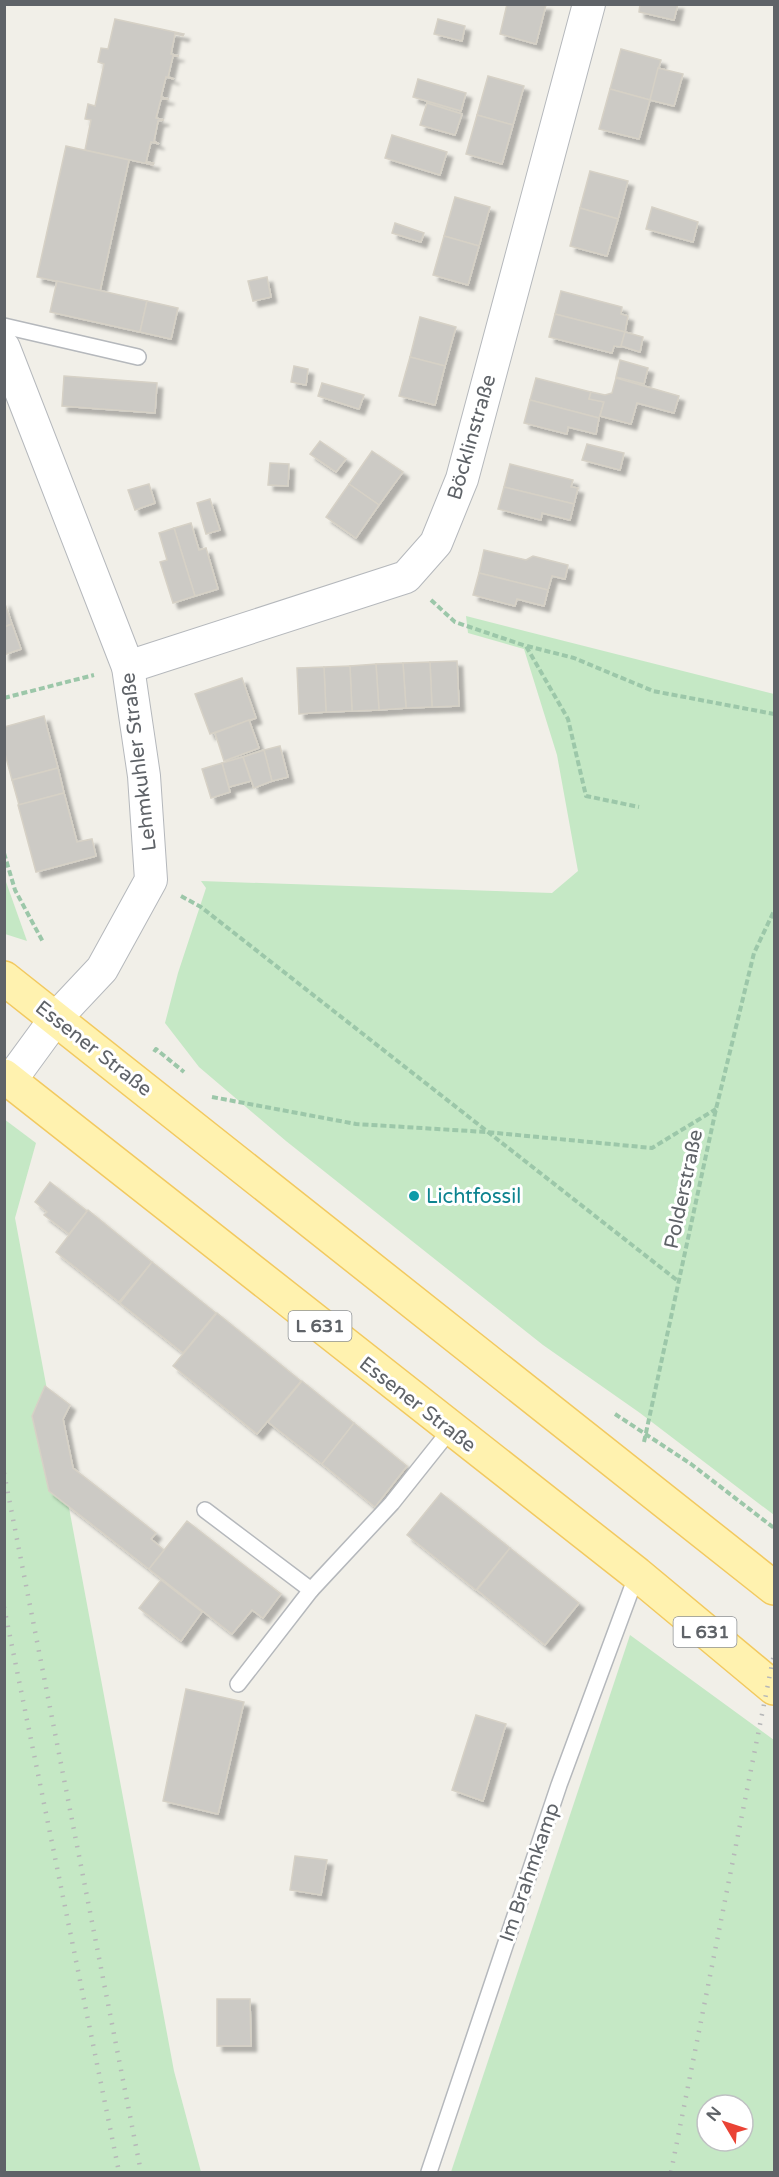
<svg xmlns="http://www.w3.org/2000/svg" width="779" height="2177" font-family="'Varela Round',sans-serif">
<defs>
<filter id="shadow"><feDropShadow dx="5.5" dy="5.5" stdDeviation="1.5" flood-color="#0004"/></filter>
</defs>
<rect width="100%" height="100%" fill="#f1efe8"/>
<g fill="#c5e8c5" fill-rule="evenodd">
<polygon points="466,616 774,694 774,1515 640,1413 543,1345 286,1141 199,1067 165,1023 178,973 206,888 201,881 552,893 578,871 557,755 524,649 468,633"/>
<polygon points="5,879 27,941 5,934"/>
<polygon points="4,1119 36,1143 15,1218 174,2071 201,2172 5,2172"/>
<path d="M 630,1635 L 774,1740 L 774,2172 L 451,2172 ZM 707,2105 L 743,2105 L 743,2141 L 707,2141 Z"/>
</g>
<g fill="#cccac5" stroke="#d6d1c6" stroke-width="1.5" filter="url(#shadow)">
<polygon points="507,4 546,5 536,44 500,34"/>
<polygon points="640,4 678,4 674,20 639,12"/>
<polygon points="115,19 184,34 183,36 175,34 171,54 179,56 173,56 168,77 174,79 166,77 161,97 169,99 161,99 156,118 164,120 158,121 154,141 159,144 151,142 146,162 154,163 153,165 85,150 91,120 85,119 88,104 95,106 104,64 98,62 101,48 108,49"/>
<polygon points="438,19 465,26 462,41 434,34"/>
<polygon points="621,49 661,60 650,100 610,89"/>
<polygon points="658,68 683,74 674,106 650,100"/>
<polygon points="488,76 524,86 513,125 477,115"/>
<polygon points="418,79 466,93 461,111 413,97"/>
<polygon points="610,89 650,100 639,139 599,129"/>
<polygon points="427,103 462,114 455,135 420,125"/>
<polygon points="477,115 513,125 502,164 466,154"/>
<polygon points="392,135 447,152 440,175 385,158"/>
<polygon points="66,146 129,160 100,291 37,277"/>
<polygon points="590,171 628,181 618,219 580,208"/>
<polygon points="455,197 490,207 479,246 444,236"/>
<polygon points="652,207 698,222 693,242 646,229"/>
<polygon points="580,208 618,219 607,256 570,246"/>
<polygon points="395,223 424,233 421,242 392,233"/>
<polygon points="444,236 479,246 468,285 433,275"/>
<polygon points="267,277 271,297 253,301 248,281"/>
<polygon points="57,281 147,301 140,332 50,312"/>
<polygon points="561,291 622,307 621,314 628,316 625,332 555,314"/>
<polygon points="147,301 178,308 171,339 140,332"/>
<polygon points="555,314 625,332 621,347 614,346 612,353 549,337"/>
<polygon points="420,317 456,327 445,366 410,357"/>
<polygon points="625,332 643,337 640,352 621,346"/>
<polygon points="410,357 445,366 435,405 399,396"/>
<polygon points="620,360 648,368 644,384 616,377"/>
<polygon points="294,366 308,369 306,385 291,382"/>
<polygon points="64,376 157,383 155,413 62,406"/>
<polygon points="536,378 591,392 589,399 604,402 599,418 530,400"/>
<polygon points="616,378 679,396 674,413 637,403 631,424 600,416 604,402 589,399 591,392 605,395 612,393"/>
<polygon points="322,383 364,395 359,409 318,396"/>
<polygon points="530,400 599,418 596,434 568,427 567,434 524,423"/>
<polygon points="320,441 346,459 336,472 310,454"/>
<polygon points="587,444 624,453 620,470 582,460"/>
<polygon points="372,451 403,472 379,505 349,484"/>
<polygon points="270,463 289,464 288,486 268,485"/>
<polygon points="510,464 573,480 571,487 578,488 574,504 504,487"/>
<polygon points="149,484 155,503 135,510 128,490"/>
<polygon points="349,484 379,505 356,538 326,517"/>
<polygon points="504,487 574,504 570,520 542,513 541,520 498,509"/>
<polygon points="210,499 220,530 206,534 197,503"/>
<polygon points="191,523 199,550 206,548 218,589 195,596 174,528"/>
<polygon points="174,528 195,596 173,603 160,562 167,560 159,533"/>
<polygon points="484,550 526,560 533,556 568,565 565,579 552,576 548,590 479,573"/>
<polygon points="479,573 548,590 544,606 517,599 515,606 473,595"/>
<polygon points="4,601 12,624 4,627"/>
<polygon points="12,624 21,649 4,655 4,627"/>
<polygon points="457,661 459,706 432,707 430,662"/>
<polygon points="430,662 432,707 406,708 403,663"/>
<polygon points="403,663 406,708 379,710 376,664"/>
<polygon points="376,664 379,710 352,711 350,666"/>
<polygon points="350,666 352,711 326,712 324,667"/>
<polygon points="324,667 326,712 299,714 297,668"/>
<polygon points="242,678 256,718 210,734 195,694"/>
<polygon points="44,716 58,768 12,780 4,750 4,727"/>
<polygon points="249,720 259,748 224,761 215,733"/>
<polygon points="280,746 288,777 272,781 264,750"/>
<polygon points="264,750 272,781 254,788 243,757"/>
<polygon points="243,757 251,781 229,787 222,763"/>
<polygon points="222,763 230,792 211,798 202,769"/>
<polygon points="58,768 64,793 19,805 12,780"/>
<polygon points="64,793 77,842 92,839 96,856 36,872 18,805"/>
<polygon points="50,1182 87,1211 69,1234 44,1215 47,1212 35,1202"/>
<polygon points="88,1210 152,1262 119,1302 56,1252"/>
<polygon points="152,1262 216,1313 183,1353 120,1303"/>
<polygon points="217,1313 301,1381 257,1434 173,1366"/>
<polygon points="302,1381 354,1423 322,1464 268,1422"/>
<polygon points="45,1386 70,1405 63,1419 73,1468 156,1533 151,1539 164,1550 149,1569 49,1491 32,1416"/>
<polygon points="354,1423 407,1466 375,1507 322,1464"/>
<polygon points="441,1493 510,1548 476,1590 407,1535"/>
<polygon points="187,1521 281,1594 263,1618 252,1610 232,1634 149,1569"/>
<polygon points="510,1548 579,1603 545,1645 477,1590"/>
<polygon points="161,1580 202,1612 181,1641 139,1608"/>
<polygon points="186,1689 244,1702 218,1814 163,1801"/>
<polygon points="476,1715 506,1724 483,1801 452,1790"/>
<polygon points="295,1856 327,1860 321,1895 290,1890"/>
<polygon points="217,1999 250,1999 251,2046 217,2046"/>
</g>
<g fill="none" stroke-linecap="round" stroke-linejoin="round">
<defs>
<g id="lane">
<polyline points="4,326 138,357"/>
<polyline points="205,1510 311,1590 392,1503 451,1429"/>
<polyline points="238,1684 311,1590"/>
<polyline points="429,2172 559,1785 637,1574"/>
</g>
<g id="street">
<polyline points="4,348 128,667 144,776 151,880 102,969 56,1018 10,1081"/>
<polyline points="128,667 406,577 436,543 462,479 589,4"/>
</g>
<g id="primary">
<polyline points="4,978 774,1588"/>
<polyline points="4,1076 637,1574 774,1688"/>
</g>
</defs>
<use href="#lane" stroke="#b5b8bc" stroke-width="18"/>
<use href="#street" stroke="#b5b8bc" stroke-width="34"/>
<use href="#primary" stroke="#f2c960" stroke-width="36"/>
<g stroke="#9cc7a9" stroke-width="4" stroke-dasharray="6 3" stroke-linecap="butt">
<polyline points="431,600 455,622 526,646 568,719 586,796 639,807"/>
<polyline points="527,646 574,658 653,691 774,714"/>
<polyline points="4,698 94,675"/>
<polyline points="4,853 15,890 43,942"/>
<polyline points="181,896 201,907 678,1281"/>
<polyline points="154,1052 156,1049 184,1072"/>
<polyline points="212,1097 356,1124 486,1132 652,1148 716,1109"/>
<polyline points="615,1414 691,1464 774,1528"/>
<polyline points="644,1442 716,1109 754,953 774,911"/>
</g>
<use href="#lane" stroke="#fff" stroke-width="15"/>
<use href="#street" stroke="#fff" stroke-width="32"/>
<use href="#primary" stroke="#fff2af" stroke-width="33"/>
<g stroke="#b6b7b8" stroke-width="4.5" stroke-dasharray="1.5 8" stroke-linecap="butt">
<polyline points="4,1473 141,2172"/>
<polyline points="4,1607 119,2172"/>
<polyline points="671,2172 774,1654"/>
</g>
</g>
<circle fill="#0f9aa8" stroke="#fff" stroke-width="2" cx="414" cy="1196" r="6"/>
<g text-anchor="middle" stroke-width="6" stroke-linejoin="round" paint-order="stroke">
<g fill="#fff" stroke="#8f9295" stroke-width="1.5">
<rect x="288.5" y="1311" width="63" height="30" rx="4.5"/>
<rect x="673.5" y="1617" width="63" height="30" rx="4.5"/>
</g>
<g font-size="18" font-weight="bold" fill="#5f6368">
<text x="320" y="1332">L 631</text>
<text x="705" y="1638">L 631</text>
</g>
<g font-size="20" fill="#5f6368" stroke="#fff">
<text transform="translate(471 437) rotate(-74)" y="7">Böcklinstraße</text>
<text transform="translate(138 762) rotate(-97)" y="7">Lehmkuhler Straße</text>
<text transform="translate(94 1048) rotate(38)" y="7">Essener Straße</text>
<text transform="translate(683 1189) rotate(-78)" y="7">Polderstraße</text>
<text transform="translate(418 1404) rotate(38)" y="7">Essener Straße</text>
<text transform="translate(529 1872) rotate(-71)" y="7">Im Brahmkamp</text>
</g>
<g font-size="20" fill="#0d838f" stroke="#fff" text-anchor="start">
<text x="426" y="1203">Lichtfossil</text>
</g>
</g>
<rect width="779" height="2177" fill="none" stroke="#5f6368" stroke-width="12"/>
<g transform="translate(725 2123) rotate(309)"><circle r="28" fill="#ffffff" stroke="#bfc1c3" stroke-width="1.5"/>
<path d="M0-4.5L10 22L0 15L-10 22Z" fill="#ea4335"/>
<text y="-9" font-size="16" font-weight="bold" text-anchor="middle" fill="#5f6368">N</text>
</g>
</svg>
